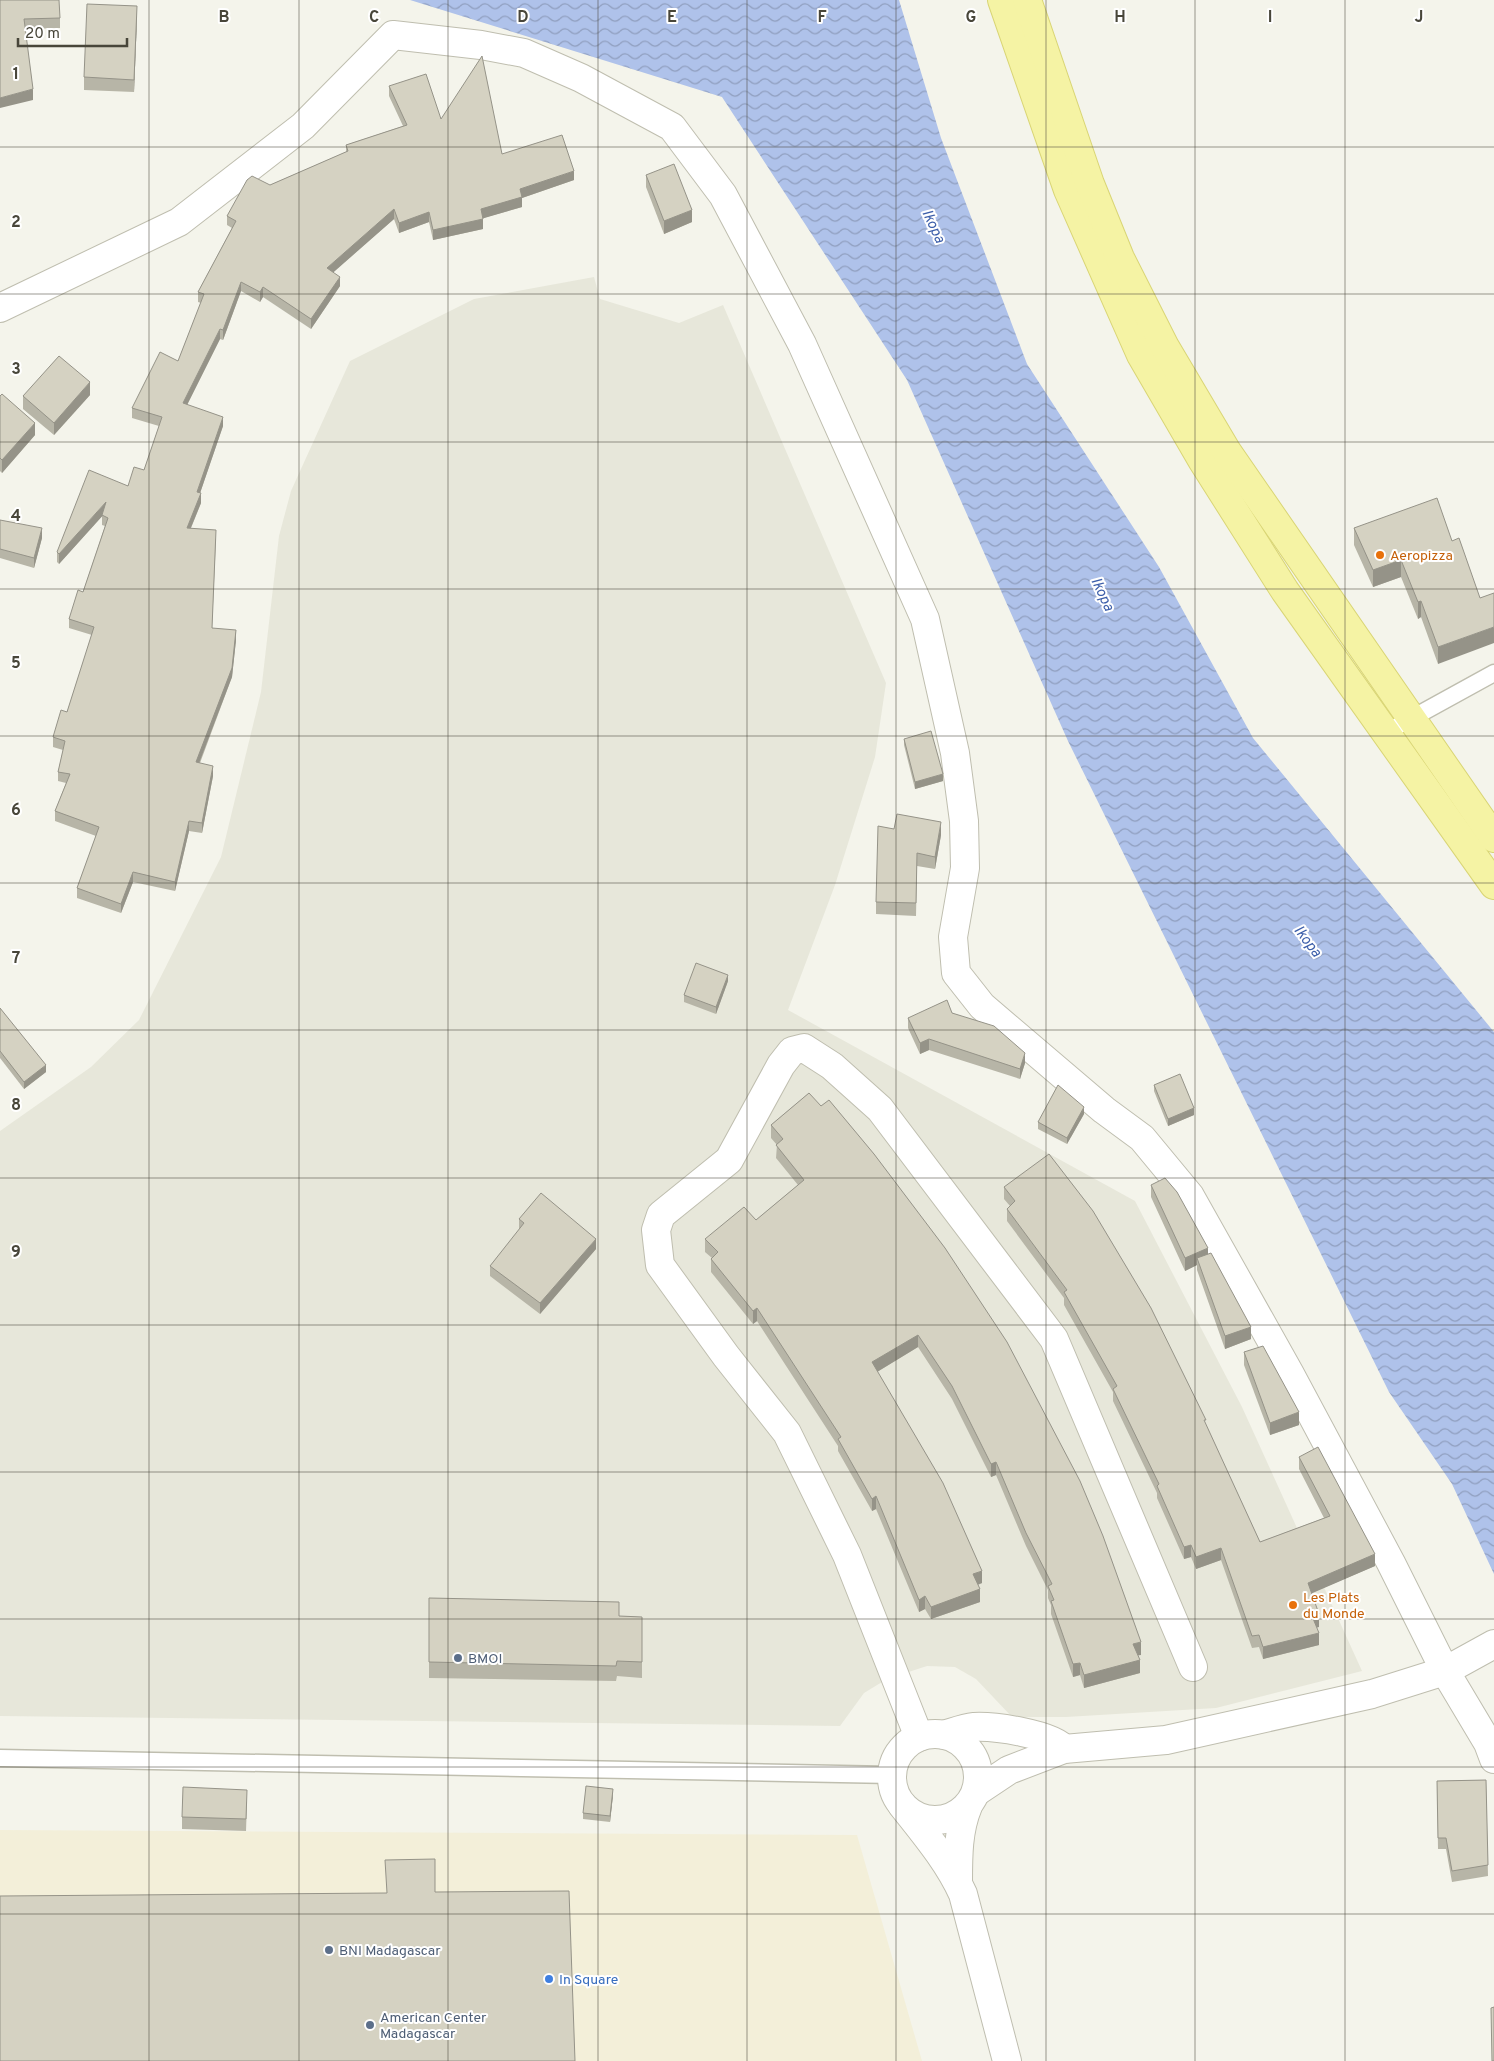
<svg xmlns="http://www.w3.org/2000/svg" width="1494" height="2061" font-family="Overpass,sans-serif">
<defs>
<pattern id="water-waves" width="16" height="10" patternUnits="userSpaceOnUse" patternTransform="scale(1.25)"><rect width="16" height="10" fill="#afc2ea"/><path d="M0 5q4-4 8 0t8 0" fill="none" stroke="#909fbf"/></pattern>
</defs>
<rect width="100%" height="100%" fill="#f4f4eb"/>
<polygon fill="#e7e7da" points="594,277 600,299 679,323 723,305 886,683 875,757 835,885 788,1010 1135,1201 1242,1407 1362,1671 1216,1708 1066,1717 1012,1717 976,1679 955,1667 927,1666 887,1679 864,1693 840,1726 0,1716 0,1131 91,1067 139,1020 221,857 261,692 279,536 291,491 350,361 474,299"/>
<polygon fill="#f3efd9" points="0,1830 857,1835 922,2061 0,2061"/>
<polygon fill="url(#water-waves)" points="410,0 899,0 941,138 1027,364 1159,567 1253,738 1494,1032 1494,1574 1452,1484 1389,1392 1068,741 907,380 722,97"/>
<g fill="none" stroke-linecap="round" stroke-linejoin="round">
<defs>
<g id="service">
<polyline points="1385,733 1494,673"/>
<polyline points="0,1758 892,1775"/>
</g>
<g id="minor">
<polyline points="0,308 179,222 303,126 393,35 481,45 524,53 581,78 672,127 723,195 802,344 925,619 955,753 964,821 965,868 953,937 956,973 982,1006 1104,1110 1142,1138 1190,1196 1290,1374 1391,1563 1445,1671 1488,1743 1494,1759"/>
<polyline points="919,1737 847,1555 787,1433 726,1356 660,1265 656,1230 661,1215 729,1160 781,1065 792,1051 804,1048 832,1066 880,1109 1054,1339 1193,1667"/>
</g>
<g id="tertiary">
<circle cx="935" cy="1777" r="43"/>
<path d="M 944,1735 C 954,1732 964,1728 974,1727 C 994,1726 1052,1734 1064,1749"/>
<polyline points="976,1792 1009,1770 1064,1749 1166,1740 1372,1694 1445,1671 1494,1644"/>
<path d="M 902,1805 C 924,1833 948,1861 963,1894 L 1007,2061"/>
<path d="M 958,1882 C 958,1856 958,1830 968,1806"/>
</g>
<g id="primary">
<polyline points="1002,0 1068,190 1141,355 1202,460 1285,591 1494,885"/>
<polyline points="1027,0 1090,184 1120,258 1165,347 1226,450 1494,838"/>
</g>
</defs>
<use href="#service" stroke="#bfbeaf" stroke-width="19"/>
<use href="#minor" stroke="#bfbeaf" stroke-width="30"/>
<use href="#tertiary" stroke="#bfbeaf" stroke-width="30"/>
<use href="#primary" stroke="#d9d575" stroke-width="30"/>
<use href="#service" stroke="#fff" stroke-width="16"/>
<use href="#minor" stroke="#fff" stroke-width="28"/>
<use href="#tertiary" stroke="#fff" stroke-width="28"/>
<use href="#primary" stroke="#f5f3a4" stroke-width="28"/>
</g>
<g fill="#b7b5a7">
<polygon points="0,0 60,18 60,28 25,29 33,100"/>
<polygon points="137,18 134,92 84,90 84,77"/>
<polygon points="389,86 441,119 502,154 574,180 522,198 522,207 483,218 483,229 433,240 429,222 399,233 394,219 333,272 340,286 311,329 263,297 260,302 241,291 223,340 220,339 187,405 223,426 200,493 201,503 191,528 216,539 212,628 236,640 232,677 200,763 213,776 202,833 189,831 175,891 133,882 121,913 77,898 77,888 96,836 55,821 55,811 66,783 58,781 58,772 63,750 53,747 53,737 67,712 92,635 69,628 69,619 83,592 105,526 102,525 102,516 59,564 57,562 57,552 144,470 159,426 132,418 132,408 178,361 201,303 198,302 198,292 232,228 227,225 227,216 270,185 346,152 346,145 403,126 389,96"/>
<polygon points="646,175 692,222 664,234 646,187"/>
<polygon points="90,395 54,435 23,409 23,396"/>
<polygon points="0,396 35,435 2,473 0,471"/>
<polygon points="0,520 42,538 34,568 0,558"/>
<polygon points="1354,528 1452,541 1438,664 1421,617 1418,619 1401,577 1373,587 1354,545"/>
<polygon points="904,739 943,781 915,789 904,745"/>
<polygon points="894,829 941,835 935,869 917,866 916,916 876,914 876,902"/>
<polygon points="728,981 716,1014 684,1002 684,995"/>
<polygon points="0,1008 46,1072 24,1089 0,1058"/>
<polygon points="952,1013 1025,1063 1020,1079 929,1050 920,1054 908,1028 908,1018"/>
<polygon points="1154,1085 1194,1115 1168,1126 1154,1091"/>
<polygon points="809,1093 1141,1655 1138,1655 1140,1673 1084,1688 1080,1675 1073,1677 1051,1614 1051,1605 1048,1598 1048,1590 1026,1546 996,1475 991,1477 952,1399 918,1347 877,1372 982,1583 978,1585 980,1602 931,1619 925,1609 919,1612 876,1509 872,1511 838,1451 838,1446 757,1321 753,1324 711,1272 711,1259 712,1258 705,1252 705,1239 756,1220 798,1185 776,1158 777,1145 771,1138 771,1125"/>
<polygon points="1084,1114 1067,1144 1038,1129 1038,1122"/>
<polygon points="1151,1185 1208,1254 1251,1339 1225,1349 1197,1270 1197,1265 1185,1271 1151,1197"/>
<polygon points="1004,1187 1206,1425 1260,1542 1324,1518 1299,1469 1299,1457 1375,1566 1311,1593 1319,1627 1316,1627 1319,1645 1263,1659 1259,1647 1252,1648 1221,1560 1196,1569 1191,1557 1184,1559 1157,1498 1157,1493 1113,1401 1113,1392 1064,1305 1064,1298 1007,1221 1007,1209 1010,1206 1004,1199"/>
<polygon points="519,1219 596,1249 540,1314 490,1276 490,1266 519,1230"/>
<polygon points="1244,1352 1299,1425 1270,1435 1244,1365"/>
<polygon points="429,1598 619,1616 642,1617 642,1678 617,1676 616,1681 429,1678"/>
<polygon points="1486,1780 1488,1876 1452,1882 1446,1849 1438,1849 1437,1781"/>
<polygon points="613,1795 610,1822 583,1819 583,1813"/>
<polygon points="247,1802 246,1831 182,1829 182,1817"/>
</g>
<g fill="#959388">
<polygon points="137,6 137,18 134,92 134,80"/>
<polygon points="33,89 33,100 0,108 0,98"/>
<polygon points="574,171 574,180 522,198 522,207 481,219 481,209 520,189"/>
<polygon points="394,209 394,219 327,278 327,268"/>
<polygon points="692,210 692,222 664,234 664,221"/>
<polygon points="429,212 429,222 399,233 399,223"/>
<polygon points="483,219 483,229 433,240 433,230"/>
<polygon points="340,277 340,286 311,329 311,319"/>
<polygon points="241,282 241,291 223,340 223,330"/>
<polygon points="263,287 263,297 260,302 260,292"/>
<polygon points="220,329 220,339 183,413 183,403"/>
<polygon points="90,382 90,395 54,435 54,423"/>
<polygon points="223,417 223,426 197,502 197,492"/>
<polygon points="35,423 35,435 2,473 2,460"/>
<polygon points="201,493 201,503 187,537 187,528"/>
<polygon points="106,502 106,512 59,564 59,554"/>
<polygon points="42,528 42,538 34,568 34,558"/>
<polygon points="1401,560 1401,577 1373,587 1373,570"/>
<polygon points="1421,601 1421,617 1418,619 1418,602"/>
<polygon points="1494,627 1494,643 1438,664 1438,647"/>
<polygon points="236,630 236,640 232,677 196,771 196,762"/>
<polygon points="213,766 213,776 202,833 202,823"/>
<polygon points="943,774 943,781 915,789 915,782"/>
<polygon points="189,821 189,831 175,891 175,882"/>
<polygon points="941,822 941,835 935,869 935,857"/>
<polygon points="133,872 133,882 121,913 121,904"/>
<polygon points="728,975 728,981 716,1014 716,1007"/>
<polygon points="929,1039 929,1050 920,1054 920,1043"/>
<polygon points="1025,1053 1025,1063 1020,1079 1020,1069"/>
<polygon points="46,1065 46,1072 24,1089 24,1082"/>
<polygon points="1084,1107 1084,1114 1067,1144 1067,1138"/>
<polygon points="1194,1108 1194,1115 1168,1126 1168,1119"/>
<polygon points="596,1239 596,1249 540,1314 540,1303"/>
<polygon points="1208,1248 1208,1260 1197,1258 1197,1265 1185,1271 1185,1258"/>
<polygon points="757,1308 757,1321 753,1324 753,1311"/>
<polygon points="1251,1327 1251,1339 1225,1349 1225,1336"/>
<polygon points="918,1335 918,1347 872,1375 872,1362"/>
<polygon points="1299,1412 1299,1425 1270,1435 1270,1423"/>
<polygon points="996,1462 996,1475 991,1477 991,1464"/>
<polygon points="876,1496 876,1509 872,1511 872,1499"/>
<polygon points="1191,1545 1191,1557 1184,1559 1184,1547"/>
<polygon points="1221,1548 1221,1560 1196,1569 1196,1557"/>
<polygon points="1375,1554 1375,1566 1308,1595 1308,1583"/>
<polygon points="982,1571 982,1583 973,1586 973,1574"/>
<polygon points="980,1589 980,1602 931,1619 931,1607"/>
<polygon points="925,1596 925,1609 919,1612 919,1600"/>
<polygon points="1319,1614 1319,1627 1312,1629 1312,1616"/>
<polygon points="1319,1633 1319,1645 1263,1659 1263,1647"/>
<polygon points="1141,1642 1141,1655 1133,1656 1133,1644"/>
<polygon points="1140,1660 1140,1673 1084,1688 1084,1675"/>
<polygon points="1080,1663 1080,1675 1073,1677 1073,1664"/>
<polygon points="613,1789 613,1795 610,1822 610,1816"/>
</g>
<g fill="#d5d2c2" stroke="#959388">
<polygon points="0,0 59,0 60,18 24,19 33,89 0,98"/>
<polygon points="87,4 137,6 134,80 84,77"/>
<polygon points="482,56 502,154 562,135 574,171 520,189 522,197 481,209 483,219 433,230 429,212 399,223 394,209 327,268 340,277 311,319 263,287 260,292 241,282 223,330 220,329 183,403 223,417 197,492 201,493 187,528 216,530 212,628 236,630 232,668 196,762 213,766 202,823 189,821 175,882 133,872 121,904 77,888 99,827 55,811 70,774 58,772 65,741 53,737 61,710 67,712 94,627 69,619 78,590 83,592 108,518 102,515 106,502 59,554 57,552 89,470 128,486 134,467 144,470 162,417 132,408 160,352 178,361 204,294 198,292 236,221 227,216 247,180 252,176 270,185 348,151 346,145 407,125 389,86 426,74 441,119"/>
<polygon points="674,164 692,210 664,221 646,175"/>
<polygon points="59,356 90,382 54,423 23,396"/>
<polygon points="2,394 35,423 2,460 0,458 0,396"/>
<polygon points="1437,498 1452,541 1459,538 1480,598 1494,593 1494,627 1438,647 1421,601 1418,602 1401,560 1373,570 1354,528"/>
<polygon points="0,520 42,528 34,558 0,549"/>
<polygon points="931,731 943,774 915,782 904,739"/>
<polygon points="897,814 941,822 935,857 917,853 916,903 876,902 878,826 894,829"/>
<polygon points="696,963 728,975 716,1007 684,995"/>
<polygon points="947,1000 952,1013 994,1026 1025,1053 1020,1069 929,1039 920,1043 908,1018"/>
<polygon points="0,1008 46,1065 24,1082 0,1051"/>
<polygon points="1180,1074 1194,1108 1168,1119 1154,1085"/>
<polygon points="1058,1085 1084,1107 1067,1138 1038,1122"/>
<polygon points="809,1093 821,1106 829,1100 874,1154 945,1248 1007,1342 1080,1481 1103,1536 1141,1642 1133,1644 1140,1660 1084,1675 1080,1663 1073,1664 1051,1601 1054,1600 1048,1586 1052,1584 1026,1533 996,1462 991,1464 952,1386 918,1335 872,1362 943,1483 982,1571 973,1574 980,1589 931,1607 925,1596 919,1600 876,1496 872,1499 838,1439 841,1437 757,1308 753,1311 711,1259 718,1252 705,1239 744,1207 756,1220 804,1180 776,1145 783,1139 771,1125"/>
<polygon points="1049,1154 1093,1211 1151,1308 1206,1420 1204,1420 1260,1542 1330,1516 1299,1457 1318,1447 1375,1554 1308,1583 1319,1614 1312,1616 1319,1633 1263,1647 1259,1635 1252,1636 1221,1548 1196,1557 1191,1545 1184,1547 1157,1486 1159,1484 1113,1389 1117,1386 1064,1292 1067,1290 1007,1209 1015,1201 1004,1187"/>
<polygon points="1165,1178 1177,1192 1208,1248 1185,1258 1151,1185"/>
<polygon points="541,1193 596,1239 540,1303 490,1266 524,1223 519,1219"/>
<polygon points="1211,1253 1251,1327 1225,1336 1197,1258"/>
<polygon points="1263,1346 1299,1412 1270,1423 1244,1352"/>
<polygon points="429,1598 619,1602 619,1616 642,1617 642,1662 617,1661 616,1666 429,1662"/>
<polygon points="1486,1780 1488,1865 1452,1871 1446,1838 1438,1838 1437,1781"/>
<polygon points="586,1786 613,1789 610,1816 583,1813"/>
<polygon points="183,1787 247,1790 246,1819 182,1817"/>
<polygon points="435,1859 435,1892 569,1891 575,2061 0,2061 0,1896 387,1893 385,1860"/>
<polygon points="1494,2007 1494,2061 1492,2061 1491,2008"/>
</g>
<path fill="none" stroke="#48463a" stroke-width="1" stroke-opacity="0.55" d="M 149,0 L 149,2061M 299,0 L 299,2061M 448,0 L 448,2061M 598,0 L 598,2061M 747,0 L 747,2061M 896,0 L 896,2061M 1046,0 L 1046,2061M 1195,0 L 1195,2061M 1345,0 L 1345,2061M 0,147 L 1494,147M 0,294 L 1494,294M 0,442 L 1494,442M 0,589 L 1494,589M 0,736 L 1494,736M 0,883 L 1494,883M 0,1030 L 1494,1030M 0,1178 L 1494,1178M 0,1325 L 1494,1325M 0,1472 L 1494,1472M 0,1619 L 1494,1619M 0,1767 L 1494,1767M 0,1914 L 1494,1914"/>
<g fill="#e8710a" stroke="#fff" stroke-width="2">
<circle cx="1380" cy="555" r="5"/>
<circle cx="1293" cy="1605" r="5"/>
</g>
<g fill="#5c6f8a" stroke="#fff" stroke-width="2">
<circle cx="458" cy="1658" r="5"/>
<circle cx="329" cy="1950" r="5"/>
<circle cx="370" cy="2025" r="5"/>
</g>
<circle fill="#3f7fe0" stroke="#fff" stroke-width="2" cx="549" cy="1979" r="5"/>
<g text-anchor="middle" stroke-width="4" stroke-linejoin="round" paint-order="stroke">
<g font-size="14" fill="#c56008" stroke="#fff" text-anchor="start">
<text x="1390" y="560">Aeropizza</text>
<text x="1303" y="1602">Les Plats<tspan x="1303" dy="16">du Monde</tspan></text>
</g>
<g font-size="14" fill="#4e5e75" stroke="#fff" text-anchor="start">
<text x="468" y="1663">BMOI</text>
<text x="339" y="1955">BNI Madagascar</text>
<text x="380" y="2022">American Center<tspan x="380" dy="16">Madagascar</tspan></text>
</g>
<g font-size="14" fill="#366cbe" stroke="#fff" text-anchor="start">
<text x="559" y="1984">In Square</text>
</g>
<g font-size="15" font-style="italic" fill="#3d5faa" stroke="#fff">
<text transform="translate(934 226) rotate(65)" y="5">Ikopa</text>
<text transform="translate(1103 594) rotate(65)" y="5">Ikopa</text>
<text transform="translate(1308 941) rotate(53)" y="5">Ikopa</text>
</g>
</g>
<g font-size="16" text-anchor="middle" font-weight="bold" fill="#48463a" stroke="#fff" stroke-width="4" stroke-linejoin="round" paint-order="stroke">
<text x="224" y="22">B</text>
<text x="374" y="22">C</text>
<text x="523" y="22">D</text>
<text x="672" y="22">E</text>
<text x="822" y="22">F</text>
<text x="971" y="22">G</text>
<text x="1120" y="22">H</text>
<text x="1270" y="22">I</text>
<text x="1419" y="22">J</text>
<text x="16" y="79">1</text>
<text x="16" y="227">2</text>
<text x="16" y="374">3</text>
<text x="16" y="521">4</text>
<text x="16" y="668">5</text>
<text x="16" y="815">6</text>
<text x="16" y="963">7</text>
<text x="16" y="1110">8</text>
<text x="16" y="1257">9</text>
</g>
<path d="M18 38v8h109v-8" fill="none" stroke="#48463a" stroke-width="2.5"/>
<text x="25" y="38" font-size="15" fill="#48463a" stroke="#ffffff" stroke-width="4" paint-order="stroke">20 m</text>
</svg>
